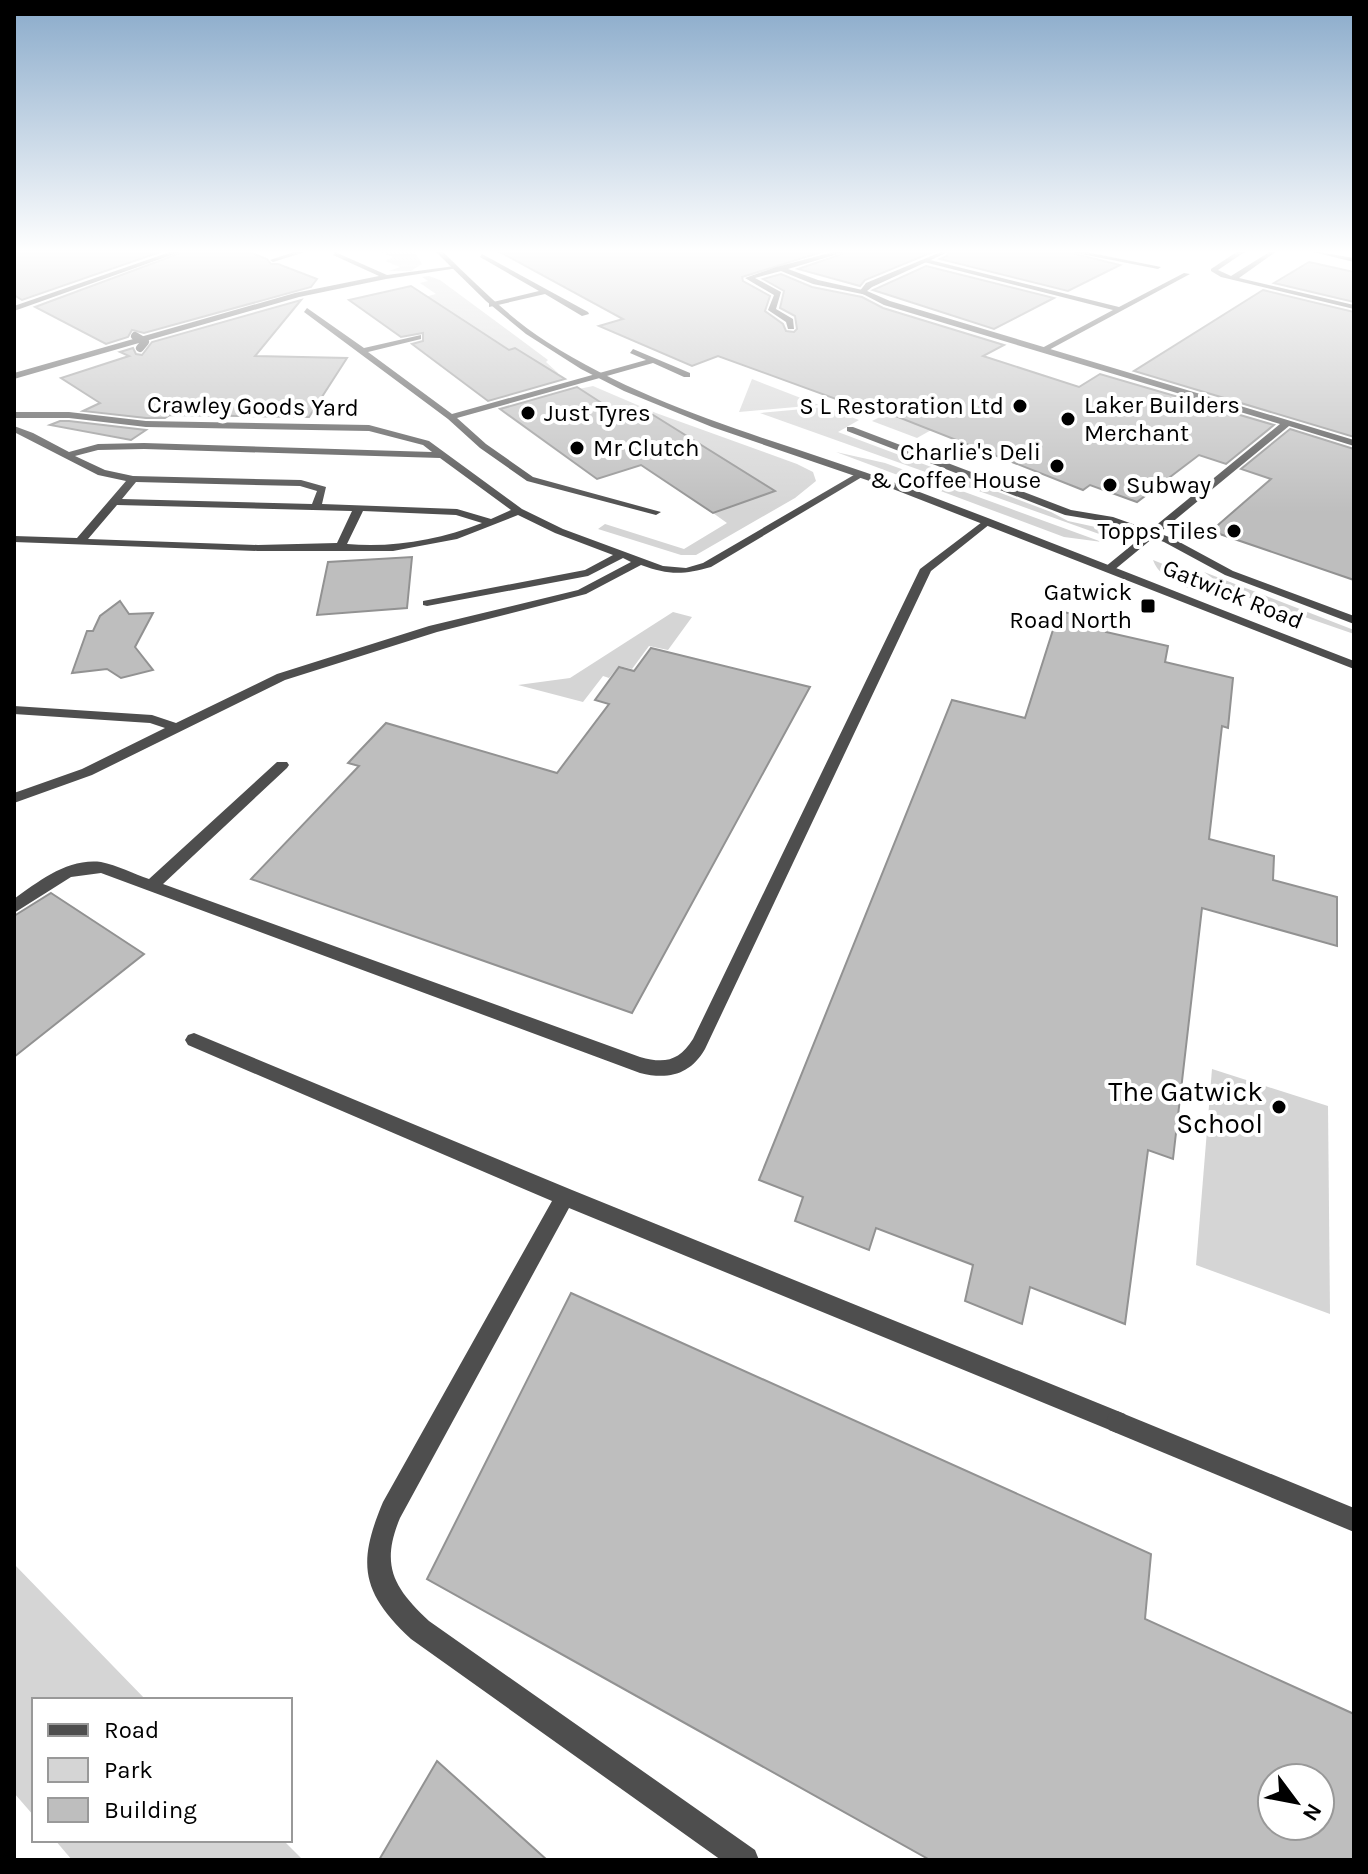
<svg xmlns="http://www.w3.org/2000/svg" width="1368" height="1874" font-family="Karla,sans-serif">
<rect width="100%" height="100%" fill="#fff"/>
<g fill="#d5d5d5">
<polygon points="376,251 414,251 422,264 411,271 389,271 400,267 385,261 393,257"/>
<polygon points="429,276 440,280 548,360 546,362 558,373 555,377 421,298 436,294 420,283 428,281 422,277"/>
<polygon points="752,379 819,405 739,412"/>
<polygon points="593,386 656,413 797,464 813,472 816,481 795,498 696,555 681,555 598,529 605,524 684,549 727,523 713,513 774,490 650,414 614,425 579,389"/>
<polygon points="825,407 859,420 838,432 1051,512 1068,521 1100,528 1097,531 1103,533 1107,530 1120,537 1116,540 760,413"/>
<polygon points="888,413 933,429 917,438 872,421"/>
<polygon points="836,452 885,463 1102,542 1064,537"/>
<path d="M 1153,560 L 1193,576 L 1223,596 L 1220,599 C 1199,590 1161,584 1153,560 Z"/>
<polygon points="1204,572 1354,630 1354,634 1238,594 1240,591 1232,587 1229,590"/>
<polygon points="673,612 692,617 668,650 649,646 632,669 619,666 609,678 603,676 583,702 518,685 570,678"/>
<polygon points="1212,1069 1328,1106 1330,1314 1196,1265"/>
<polygon points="14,1564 146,1700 34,1700 34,1816 14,1793"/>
<polygon points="55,1840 283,1840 303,1860 72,1860"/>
</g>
<g fill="#bebebe" stroke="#929292" stroke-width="2" fill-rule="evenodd">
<polygon points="14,251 163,251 22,300 14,295"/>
<polygon points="186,251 246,251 267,259 271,264 278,264 317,279 311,287 144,333 132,330 128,337 106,344 35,307"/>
<polygon points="498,251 825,251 742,277 743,281 770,296 765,311 783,324 786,331 794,332 797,329 795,316 780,308 784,291 763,279 781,274 812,287 862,297 883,308 1004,345 983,356 1079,387 1100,374 1274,425 1226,464 1199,455 1137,502 1090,485 1083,490 883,411 877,414 718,356 692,366 599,326 623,319"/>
<polygon points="851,251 935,251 865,280 860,286 798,269"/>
<polygon points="948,251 1063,251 1120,265 1068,291 940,259 947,256"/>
<polygon points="1309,262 1354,272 1354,302 1274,283"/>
<polygon points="926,266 1054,298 994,329 873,290"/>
<polygon points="411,286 509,350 515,348 565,379 488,401 412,344 423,341 423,333 401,337 349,300"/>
<polygon points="1263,290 1354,312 1354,437 1134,371"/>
<polygon points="301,300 255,356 347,358 309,417 170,415 165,418 146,418 83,411 100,403 61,378 129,356 120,352 133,348 136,354 142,355 152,342"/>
<polygon points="577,387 628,420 650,413 775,491 713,513 641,465 597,479 500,409"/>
<polygon points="60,421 69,421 146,430 131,440 50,425"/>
<polygon points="1290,429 1354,449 1354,580 1211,531 1271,479 1241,469"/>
<polygon points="412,557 407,608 317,615 328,562"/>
<polygon points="120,601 129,614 153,613 135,647 153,670 121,678 107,669 72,673 87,631 93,631 100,616"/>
<polygon points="1059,611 1108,622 1106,632 1168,646 1165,662 1233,678 1228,728 1222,726 1209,839 1274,856 1273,880 1337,897 1337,946 1202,908 1173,1159 1148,1150 1125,1324 1030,1287 1022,1324 965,1301 973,1265 876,1228 869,1250 795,1221 803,1197 759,1180 952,700 1025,718"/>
<polygon points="651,648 810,687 632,1013 251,879 359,766 348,763 386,723 557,773 609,704 595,700 619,667 634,671"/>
<polygon points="51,893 144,954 14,1057 14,916"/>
<path d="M 571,1293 L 1151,1554 L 1145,1619 L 1354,1714 L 1354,1860 L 930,1860 L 427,1579 ZM 1272,1778 L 1320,1778 L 1320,1826 L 1272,1826 Z"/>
<polygon points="437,1761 547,1860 379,1860"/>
</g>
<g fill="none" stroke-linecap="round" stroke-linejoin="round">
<g fill="#4e4e4e" fill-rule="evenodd">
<polygon points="173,251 183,251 14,311 14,306"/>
<polygon points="297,251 308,251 273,262 270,260"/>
<polygon points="837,251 848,251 788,269 818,280 867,291 867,295 813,284 781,271 755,278 781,292 776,309 793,319 794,329 788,329 786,322 768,310 774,295 745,278 776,267"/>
<polygon points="1066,251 1081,251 1161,267 1158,269"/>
<polygon points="1238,251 1246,251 1218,270 1231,276 1271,251 1277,251 1239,278 1354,305 1354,309 1221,277 1211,271 1211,269"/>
<polygon points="335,252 387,275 455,266 458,268 386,279 299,297 14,379 14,373 295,293 379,276 333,255"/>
<polygon points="482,254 588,312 589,314 582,316 545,294 489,307 489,303 539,291 480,257"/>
<polygon points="926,259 1119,307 1184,273 1190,274 1045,352 1042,348 1113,310 924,262"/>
<polygon points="307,308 364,348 421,335 421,339 368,352 452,414 646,360 630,353 633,349 690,373 690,377 684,377 653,363 457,418 486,444 533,477 661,512 656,515 527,481 480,448 448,419 304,312"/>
<path d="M 14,412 L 69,412 L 146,421 L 369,425 L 429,441 L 522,509 L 563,529 L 663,566 L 686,568 L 703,563 L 859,472 L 867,474 L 711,567 C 683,575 668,575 641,565 L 586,594 L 437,632 L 285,680 L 92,775 L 14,803 L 14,793 L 82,769 L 165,728 L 150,723 L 14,714 L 14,706 L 152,715 L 176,723 L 277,674 L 429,626 L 578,590 L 631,562 L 623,558 L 588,576 L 427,606 L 423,605 L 423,601 L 585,570 L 613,555 L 555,533 L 518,515 L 457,539 L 393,551 L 258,551 L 14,542 L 14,536 L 77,538 L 126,481 L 98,475 L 14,432 L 14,426 L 33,433 L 69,452 L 98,444 L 144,443 L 432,452 L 423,445 L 369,431 L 146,427 L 69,418 L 14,418 ZM 144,449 L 440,458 L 511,510 L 491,519 L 457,509 L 322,504 L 326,487 L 301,480 L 133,476 L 105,470 L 75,456 L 98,450 ZM 136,482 L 300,486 L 317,491 L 312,504 L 122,499 ZM 117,505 L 352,511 L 337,543 L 258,545 L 88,539 ZM 363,511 L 456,515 L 482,523 C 439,540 393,548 347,544 Z"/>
<polygon points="847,427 853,427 1071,510 1113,517 1172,538 1233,571 1354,616 1354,624 1225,575 1164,542 1107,522 1065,515 847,431"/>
<path d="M 986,519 L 991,522 L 990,524 L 931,571 L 705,1049 C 690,1075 668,1080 640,1073 L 101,873 L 71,877 L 14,913 L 14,899 C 39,881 68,858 101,862 C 117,865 134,874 149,879 L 277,762 L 287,762 L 289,765 L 287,768 L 163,884 L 640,1057 C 665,1064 679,1061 693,1039 L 920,569 Z"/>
<path d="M 194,1033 L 572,1190 L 1125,1414 L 1128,1422 L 1125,1430 L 1117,1433 L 569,1208 L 400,1518 C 380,1566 394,1588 429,1621 L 755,1850 L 759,1860 L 721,1860 L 411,1639 C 361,1592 357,1564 383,1502 L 552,1201 L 188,1045 L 185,1040 L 188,1035 Z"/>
</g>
<g fill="#4e4e4e" fill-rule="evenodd">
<polygon points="1312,251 1354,258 1354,262 1313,252"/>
<polygon points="941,252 946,253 872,287 867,291 890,301 1354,440 1354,446 1289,426 1113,571 1105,571 1105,567 1280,424 884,305 859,292 866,283"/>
<polygon points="1117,1411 1354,1508 1354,1532 1109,1430 1106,1422 1109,1414"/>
</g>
<path fill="#4e4e4e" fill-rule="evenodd" d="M 435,251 L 442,251 C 475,283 508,317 547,342 C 656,412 782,441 901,485 C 1053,542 1203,603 1354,661 L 1354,669 L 893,489 L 712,427 L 624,391 L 581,369 L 526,334 L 486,301 Z"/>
<polyline stroke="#4e4e4e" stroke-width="8" points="135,336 145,342 140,348"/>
</g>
<linearGradient id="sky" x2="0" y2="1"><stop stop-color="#89aaca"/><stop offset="0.49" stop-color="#fff"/><stop offset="1" stop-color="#fff" stop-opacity="0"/></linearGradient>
<rect width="1368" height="513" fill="url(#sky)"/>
<g fill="#000" stroke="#fff" stroke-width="3">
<circle cx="1020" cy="406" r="8"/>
<circle cx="528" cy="413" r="8"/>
<circle cx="1068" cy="419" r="8"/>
<circle cx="577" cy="448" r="8"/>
<circle cx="1057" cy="466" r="8"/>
<circle cx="1110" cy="485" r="8"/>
<circle cx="1234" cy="531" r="8"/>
<rect x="1140" y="598" width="16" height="16" rx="4"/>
<circle cx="1279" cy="1107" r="8"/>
</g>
<g text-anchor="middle" stroke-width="8" stroke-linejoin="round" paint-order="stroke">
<g font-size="24" fill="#000" stroke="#fff" text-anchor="start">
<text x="1084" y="413">Laker Builders<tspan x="1084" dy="28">Merchant</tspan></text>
<text x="1004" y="414" text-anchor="end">S L Restoration Ltd</text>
<text x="544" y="421">Just Tyres</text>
<text x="593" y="456">Mr Clutch</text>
<text x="1041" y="460" text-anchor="end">Charlie's Deli<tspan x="1041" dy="28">&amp; Coffee House</tspan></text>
<text x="1126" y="493">Subway</text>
<text x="1218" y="539" text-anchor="end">Topps Tiles</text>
<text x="1132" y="600" text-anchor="end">Gatwick<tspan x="1132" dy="28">Road North</tspan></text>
</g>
<g font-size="24" fill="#000" stroke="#fff">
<text transform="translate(253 406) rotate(1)" y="8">Crawley Goods Yard</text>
<text transform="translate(1233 594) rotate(22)" y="8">Gatwick Road</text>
</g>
<g font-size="28" fill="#000" stroke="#fff" text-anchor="end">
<text x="1263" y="1101">The Gatwick<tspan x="1263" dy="32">School</tspan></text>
</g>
</g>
<rect width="1368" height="1874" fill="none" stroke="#000000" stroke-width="32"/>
<rect x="32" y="1698" width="260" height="144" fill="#ffffff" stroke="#999999" stroke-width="2"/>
<rect x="48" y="1724" width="40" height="12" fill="#4e4e4e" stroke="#999999" stroke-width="2"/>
<text x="104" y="1738" font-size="24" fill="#000000">Road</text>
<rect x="48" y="1758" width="40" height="24" fill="#d5d5d5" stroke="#999999" stroke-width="2"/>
<text x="104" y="1778" font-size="24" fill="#000000">Park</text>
<rect x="48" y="1798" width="40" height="24" fill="#bebebe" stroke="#999999" stroke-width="2"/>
<text x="104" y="1818" font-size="24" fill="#000000">Building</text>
<g transform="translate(1296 1802) rotate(122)"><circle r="38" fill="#ffffff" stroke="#999999" stroke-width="2"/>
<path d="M0-6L14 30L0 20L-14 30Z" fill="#000000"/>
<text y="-12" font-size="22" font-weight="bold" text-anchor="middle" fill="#000000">N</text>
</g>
</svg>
